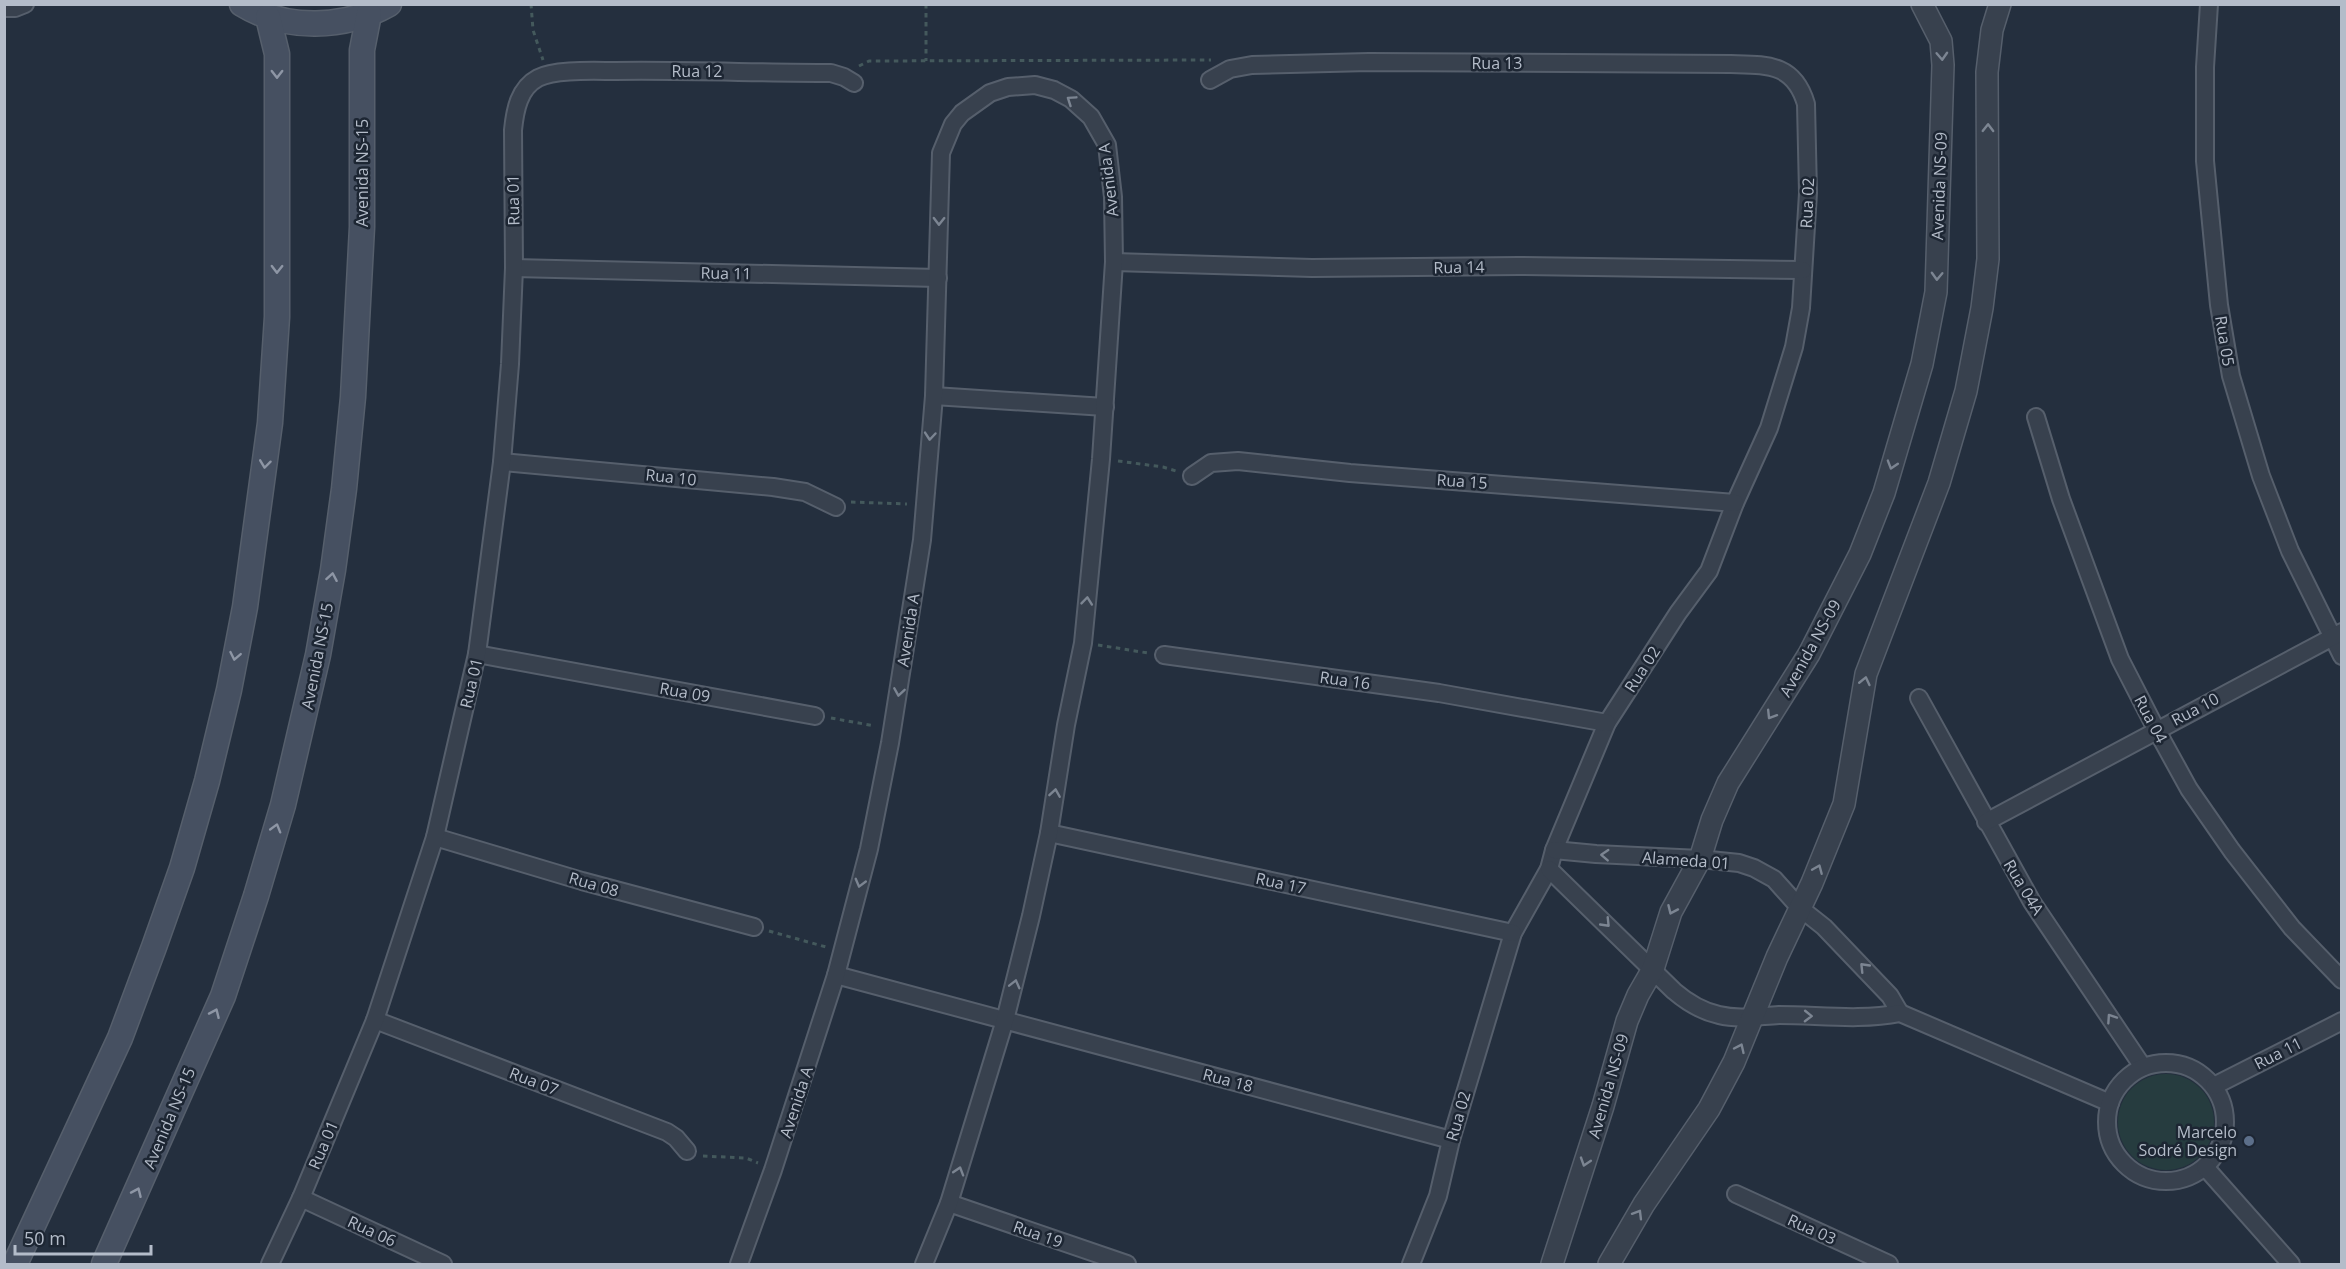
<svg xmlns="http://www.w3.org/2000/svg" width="2346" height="1269" font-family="'Open Sans',sans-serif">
<rect width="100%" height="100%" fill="#242f3e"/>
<circle fill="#263c3f" cx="2166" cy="1122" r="48"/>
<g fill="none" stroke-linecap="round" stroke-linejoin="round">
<defs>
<g id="minor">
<polyline points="2209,4 2205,67 2205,161 2219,305 2231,376 2261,476 2290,551 2342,656"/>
<polyline points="4,8 15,8 25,4"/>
<path d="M 1210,80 L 1230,69 L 1252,65 L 1369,62 L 1731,64 C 1767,65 1794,63 1806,104 L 1808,193 L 1801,308 L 1794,347 L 1769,428 L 1735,503 L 1709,571 L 1678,613 L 1607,723 L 1554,850 L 1549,869 L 1513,933 L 1451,1140 L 1438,1196 L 1411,1264"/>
<polyline points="1114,262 1312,268 1519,266 1803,270"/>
<polyline points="514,268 938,278"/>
<polyline points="934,396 1105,407"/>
<polyline points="2036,417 2061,499 2120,659 2156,729 2189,789 2232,851 2292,928 2342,980"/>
<polyline points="502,462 773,487 805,492 836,507"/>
<polyline points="1192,476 1211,463 1238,461 1350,473 1735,503"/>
<polyline points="477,654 815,716"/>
<polyline points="1164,655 1439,693 1607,723"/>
<polyline points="1919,698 2032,902 2143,1067"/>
<polyline points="1986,822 2342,632"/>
<polyline points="1049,833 1513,933"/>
<polyline points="435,837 582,881 754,927"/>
<polyline points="1554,850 1596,854 1700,859 1739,863 1754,868 1774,879 1800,908 1824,927 1890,996 1900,1013"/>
<path d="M 1549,869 L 1674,991 C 1688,1003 1701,1011 1719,1015 C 1739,1020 1759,1016 1779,1015 C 1819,1015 1860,1021 1900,1013 L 2110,1103"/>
<polyline points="836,975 1451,1140"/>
<polyline points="375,1020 667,1132 676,1138 687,1151"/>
<circle cx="2166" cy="1122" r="59"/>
<polyline points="2214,1086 2342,1021"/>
<polyline points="2205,1167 2291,1264"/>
<polyline points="1736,1194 1889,1264"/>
<polyline points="301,1198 443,1264"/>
<polyline points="949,1203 1127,1264"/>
<path d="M 270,1264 L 301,1198 L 375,1020 L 435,837 L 477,654 L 502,462 L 510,364 L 514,268 L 513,130 C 515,110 519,88 538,78 C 555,69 595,71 615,71 C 687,70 759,73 831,73 L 844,77 L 854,83"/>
<polyline points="739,1264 773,1170 836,975 869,849 890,743 922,540 934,396 941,153 953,124 962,113 990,93 1008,87 1035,85 1054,90 1071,99 1091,117 1107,145 1113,197 1114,262 1101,459 1083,643 1066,725 1049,833 1031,916 1005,1020 949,1203 924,1264"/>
</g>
<g id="tertiary">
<polyline points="1552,1264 1603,1106 1627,1021 1638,995 1653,969 1671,912 1700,859 1712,820 1728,783 1809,654 1860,554 1884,493 1922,364 1936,292 1943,65 1941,41 1922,4"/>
<polyline points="1609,1264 1644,1204 1709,1109 1734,1062 1777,957 1812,883 1844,804 1866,674 1939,483 1966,391 1982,308 1988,259 1987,72 1992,30 2000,4"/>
</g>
<g id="secondary">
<path d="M 242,4 C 286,31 345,29 389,4"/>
<polyline points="15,1264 120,1038 154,947 182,868 207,781 229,690 245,607 270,423 277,317 277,54 268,17"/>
<polyline points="104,1264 223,996 256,896 283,805 318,655 333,570 344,489 353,397 362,227 362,50 369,14"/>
</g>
</defs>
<use href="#minor" stroke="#565f6c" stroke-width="20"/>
<use href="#tertiary" stroke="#565f6c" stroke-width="24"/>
<use href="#secondary" stroke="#565f6c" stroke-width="27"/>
<g stroke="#44595c" stroke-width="3" stroke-dasharray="4.5 4.5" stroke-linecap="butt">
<polyline points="531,4 533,30 543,60"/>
<polyline points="926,4 926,61"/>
<polyline points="859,66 869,61 1211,60"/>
<polyline points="1118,461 1163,467 1176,471"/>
<polyline points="851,502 907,504"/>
<polyline points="1098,645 1148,653"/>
<polyline points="831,718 875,726"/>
<polyline points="769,931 826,947"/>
<polyline points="703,1156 746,1158 758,1163"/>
</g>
<use href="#minor" stroke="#38414e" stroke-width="16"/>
<use href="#tertiary" stroke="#38414e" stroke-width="21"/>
<use href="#secondary" stroke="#465061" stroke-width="24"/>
</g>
<defs><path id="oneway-chevron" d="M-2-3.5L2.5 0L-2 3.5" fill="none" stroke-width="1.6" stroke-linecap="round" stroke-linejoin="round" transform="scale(1.5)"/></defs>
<g stroke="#7c8592">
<use href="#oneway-chevron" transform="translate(1942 56) rotate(87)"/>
<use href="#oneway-chevron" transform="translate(1071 100) rotate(-146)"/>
<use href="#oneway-chevron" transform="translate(1988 128) rotate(-89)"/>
<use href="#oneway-chevron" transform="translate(939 221) rotate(91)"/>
<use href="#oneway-chevron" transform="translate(1937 276) rotate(92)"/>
<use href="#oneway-chevron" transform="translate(930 436) rotate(95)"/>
<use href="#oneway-chevron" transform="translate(1892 465) rotate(107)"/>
<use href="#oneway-chevron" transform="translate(1087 601) rotate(-84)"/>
<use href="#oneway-chevron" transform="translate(1865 681) rotate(-77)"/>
<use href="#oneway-chevron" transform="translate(899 692) rotate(99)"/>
<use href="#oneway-chevron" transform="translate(1771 715) rotate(122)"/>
<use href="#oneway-chevron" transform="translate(1055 793) rotate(-81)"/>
<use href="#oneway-chevron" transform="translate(1605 855) rotate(-177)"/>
<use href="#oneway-chevron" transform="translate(1818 869) rotate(-67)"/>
<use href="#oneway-chevron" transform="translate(860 883) rotate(105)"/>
<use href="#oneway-chevron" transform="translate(1672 910) rotate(114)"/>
<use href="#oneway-chevron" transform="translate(1606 923) rotate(46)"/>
<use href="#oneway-chevron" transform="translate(1864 967) rotate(-134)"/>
<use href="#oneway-chevron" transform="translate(1015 984) rotate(-76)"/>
<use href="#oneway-chevron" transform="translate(1808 1016) rotate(1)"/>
<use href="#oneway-chevron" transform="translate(2111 1018) rotate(-124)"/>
<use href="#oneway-chevron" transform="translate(1740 1048) rotate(-65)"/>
<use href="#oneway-chevron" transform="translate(1585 1162) rotate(108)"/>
<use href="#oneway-chevron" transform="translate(959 1171) rotate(-73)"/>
<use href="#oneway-chevron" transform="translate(1638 1214) rotate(-59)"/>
</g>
<g stroke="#8e96a5">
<use href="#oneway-chevron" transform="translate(277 74) rotate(90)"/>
<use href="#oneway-chevron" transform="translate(277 269) rotate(91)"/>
<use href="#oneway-chevron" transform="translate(265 464) rotate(97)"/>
<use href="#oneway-chevron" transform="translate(332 577) rotate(-80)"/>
<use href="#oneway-chevron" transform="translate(235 656) rotate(101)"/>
<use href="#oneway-chevron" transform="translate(276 828) rotate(-74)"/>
<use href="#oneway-chevron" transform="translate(215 1013) rotate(-66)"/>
<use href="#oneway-chevron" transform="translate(137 1192) rotate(-66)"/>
</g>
<circle fill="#5c6f8a" stroke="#1d2633" stroke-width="2" cx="2249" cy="1141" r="6"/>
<g text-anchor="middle" stroke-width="5" stroke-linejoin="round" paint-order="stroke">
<g font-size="16" fill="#b4bcc9" stroke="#1d2633">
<text x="1497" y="69">Rua 13</text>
<text x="697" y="77">Rua 12</text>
<text transform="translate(362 173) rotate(-90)" y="6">Avenida NS-15</text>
<text transform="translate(1108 180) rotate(-97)" y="6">Avenida A</text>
<text transform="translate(1939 186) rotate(-88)" y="6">Avenida NS-09</text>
<text transform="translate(513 200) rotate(-91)" y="6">Rua 01</text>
<text transform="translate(1807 203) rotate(-87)" y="6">Rua 02</text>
<text transform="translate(1459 267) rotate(-1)" y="6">Rua 14</text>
<text transform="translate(726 273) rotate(1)" y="6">Rua 11</text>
<text transform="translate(2225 341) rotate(81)" y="6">Rua 05</text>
<text transform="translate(671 477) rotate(6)" y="6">Rua 10</text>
<text transform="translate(1462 481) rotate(4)" y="6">Rua 15</text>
<text transform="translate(908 630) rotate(-81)" y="6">Avenida A</text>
<text transform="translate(1810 648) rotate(-61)" y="6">Avenida NS-09</text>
<text transform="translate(317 656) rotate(-79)" y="6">Avenida NS-15</text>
<text transform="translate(1642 669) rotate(-57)" y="6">Rua 02</text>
<text transform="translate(1345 680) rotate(8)" y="6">Rua 16</text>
<text transform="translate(471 683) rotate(-77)" y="6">Rua 01</text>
<text transform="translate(685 692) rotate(10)" y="6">Rua 09</text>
<text transform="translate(2195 709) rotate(-28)" y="6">Rua 10</text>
<text transform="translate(2151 719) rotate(62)" y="6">Rua 04</text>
<text transform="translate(1686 860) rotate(4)" y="6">Alameda 01</text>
<text transform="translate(1281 883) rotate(12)" y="6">Rua 17</text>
<text transform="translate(594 884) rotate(16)" y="6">Rua 08</text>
<text transform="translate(2024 887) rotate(59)" y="6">Rua 04A</text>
<text transform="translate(2278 1053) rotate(-27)" y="6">Rua 11</text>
<text transform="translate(1228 1080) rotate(15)" y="6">Rua 18</text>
<text transform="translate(534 1081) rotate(21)" y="6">Rua 07</text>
<text transform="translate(1608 1086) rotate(-74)" y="6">Avenida NS-09</text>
<text transform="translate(796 1102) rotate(-72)" y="6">Avenida A</text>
<text transform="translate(1458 1116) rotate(-74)" y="6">Rua 02</text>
<text transform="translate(169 1118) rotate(-67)" y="6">Avenida NS-15</text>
<text transform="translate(323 1145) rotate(-67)" y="6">Rua 01</text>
<text transform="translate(1812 1229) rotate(24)" y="6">Rua 03</text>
<text transform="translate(372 1231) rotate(25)" y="6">Rua 06</text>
<text transform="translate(1038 1234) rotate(19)" y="6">Rua 19</text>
</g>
<g font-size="16" fill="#b4bcc9" stroke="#1d2633" text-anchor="end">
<text x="2237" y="1138">Marcelo<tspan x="2237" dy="18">Sodré Design</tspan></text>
</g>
</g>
<rect width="2346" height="1269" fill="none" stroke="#b4bcc9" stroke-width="12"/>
<path d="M15 1245v9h136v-9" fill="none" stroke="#b4bcc9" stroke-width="3"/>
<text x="24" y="1245" font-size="18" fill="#b4bcc9" stroke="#1d2633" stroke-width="4.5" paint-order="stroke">50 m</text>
</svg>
